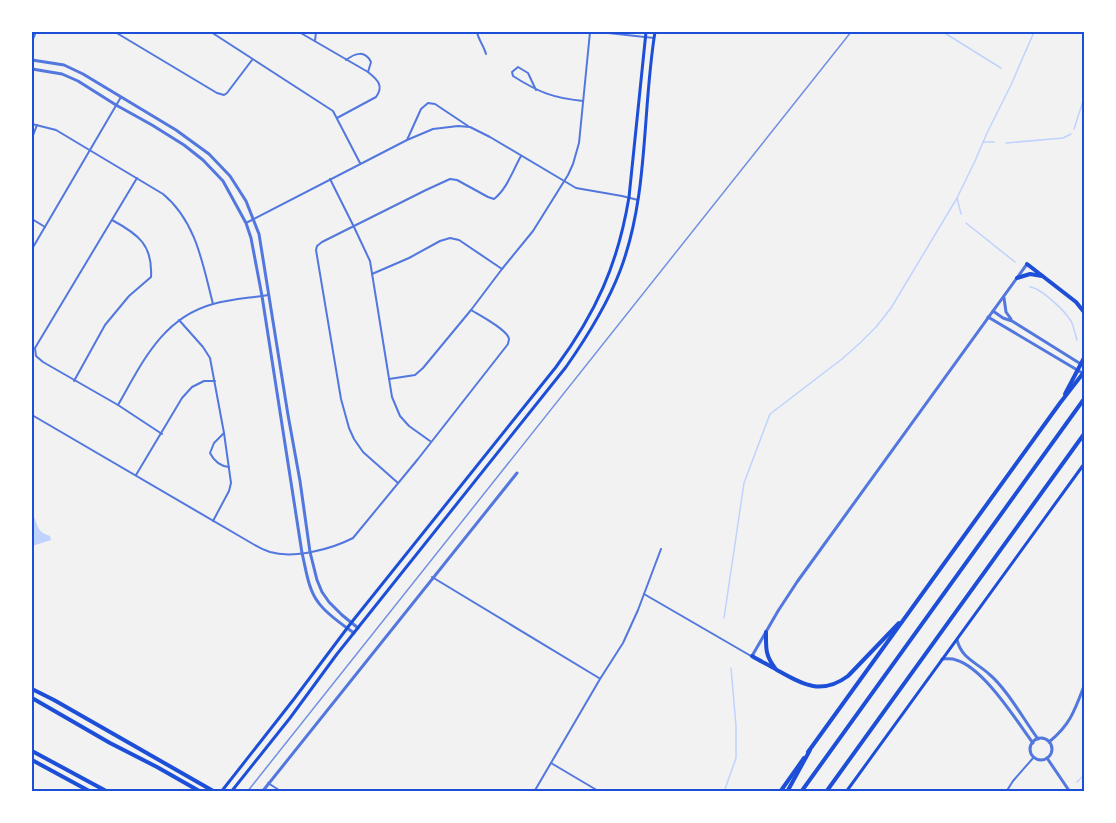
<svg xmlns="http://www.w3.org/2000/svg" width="1116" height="823" font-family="'Varela Round',sans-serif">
<rect width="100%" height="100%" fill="#f2f2f2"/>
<path fill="#bfd3fe" d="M 32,514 C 40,526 35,531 50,536 L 51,540 L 32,546 L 32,513 Z"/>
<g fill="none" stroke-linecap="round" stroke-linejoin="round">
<g stroke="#bfd3fe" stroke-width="1.5">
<polyline points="943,32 1001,68"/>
<polyline points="1074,129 1084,98"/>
<polyline points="983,142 994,142"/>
<polyline points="1006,143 1063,138 1071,134"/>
<polyline points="957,198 961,214"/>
<polyline points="966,223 1015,262"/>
<path d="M 1030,287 C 1041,288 1065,311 1071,321 C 1074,327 1075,334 1077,340"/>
<polyline points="724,618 744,483 770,414 842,359 860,343 876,327 891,308 957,198 975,161 987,133 1011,85 1034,32"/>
<polyline points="1077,782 1084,775"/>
<polyline points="724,792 736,758 736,726 731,668"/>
</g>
<g stroke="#5277de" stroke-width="2">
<polyline points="115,32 217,93 224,95 227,93 252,60"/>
<polyline points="211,32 333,111 360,163"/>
<path d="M 299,32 L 368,72 C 378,80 384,86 376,97 L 337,118"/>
<path d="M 477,32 C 478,39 484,46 486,54"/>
<polyline points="599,32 654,38"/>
<polyline points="32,41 36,32"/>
<polyline points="315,41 316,32"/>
<path d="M 346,60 C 355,53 365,50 371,62 L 368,72"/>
<path d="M 536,90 L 528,73 L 518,67 L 512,72 L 513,76 C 538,92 553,98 583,101"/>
<path d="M 32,124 L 56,130 L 163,194 C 196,221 203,265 213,304"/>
<polyline points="32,138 37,125"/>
<polyline points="407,140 421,109 428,103 435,104 468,126"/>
<polyline points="137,178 35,348 36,356 43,362 118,405 162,434"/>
<polyline points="330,179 354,227 370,261 392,397 400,416 409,426 430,441"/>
<polyline points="32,219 45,227"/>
<polyline points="246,223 407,140 433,129 458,126 470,127 490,137 576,188 622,196 638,200"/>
<polyline points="32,249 121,97"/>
<polyline points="372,274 409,258 440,241 450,238 459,240 502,269"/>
<polyline points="179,320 203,347 210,358 224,433 231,483 229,491 213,521"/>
<polyline points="389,379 415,375 423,368 471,310 502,269 533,231 568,175 573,164 579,143 590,32"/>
<path d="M 74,381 L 105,325 L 129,296 L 151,277 C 153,245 138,234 112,220"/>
<path d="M 118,405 C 142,363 162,318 213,304 C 231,299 250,298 268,295"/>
<path d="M 32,415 L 253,544 C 258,547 264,550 270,552 C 294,559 332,549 353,538 L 418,459 L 508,344 C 508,342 509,341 509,339 C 508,330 479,315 471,310"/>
<path d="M 224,433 L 214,443 L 210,453 C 214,461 219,466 229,467"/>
<polyline points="136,475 182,398 192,387 204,381 215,381"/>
<path d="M 398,483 L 363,452 L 354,439 L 349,428 L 341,399 L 316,250 L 317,246 L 322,242 L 426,190 L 450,179 L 457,180 L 488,197 L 494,199 C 507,189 513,170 521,156"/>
<polyline points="432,577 599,678"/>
<polyline points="644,594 751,656"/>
<polyline points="551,763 600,792"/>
<polyline points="268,783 282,792"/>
<polyline points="534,792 600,679 623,643 638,610 661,549"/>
<polyline points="1006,792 1013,781 1034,757"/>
</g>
<g stroke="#5277de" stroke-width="3">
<polyline points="32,60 64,65 83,74 176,130 209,154 230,176 246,201 259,234 288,415 300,481 310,552 317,580 322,592 329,602 342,615 358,628"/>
<path d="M 32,69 L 62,74 L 78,81 L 116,105 L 152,125 L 184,145 L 203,160 L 223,181 L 246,223 L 251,238 L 262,296 L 302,553 C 306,569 308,589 318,602 C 327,615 342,624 354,633"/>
<polyline points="1004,298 1006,312 1011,319"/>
<polyline points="993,311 1003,318 1012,321 1084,366"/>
<polyline points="988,317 1084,374"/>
<path d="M 957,640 C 962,659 976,662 989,674 C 1007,689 1024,720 1038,739"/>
<polyline points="752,656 778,611 797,582 1027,264"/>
<path d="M 942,659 C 947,659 952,658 956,660 C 984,668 1016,720 1033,743"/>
<circle cx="1041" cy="749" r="11"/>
<path d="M 1049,742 C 1070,725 1075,710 1084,686"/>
<polyline points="1047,758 1070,792"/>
<polyline points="262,792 517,473"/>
</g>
<g stroke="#1d4ed8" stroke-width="3">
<path d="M 221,792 L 294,699 L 351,623 L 556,367 C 596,313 618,264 629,197 L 646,32"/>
<path d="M 231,792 L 290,718 L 337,654 L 566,367 C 587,337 607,305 620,271 C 649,195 642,111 655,32"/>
</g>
<polyline stroke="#1d4ed8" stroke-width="3" points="846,792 1084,464"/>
<g stroke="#1d4ed8" stroke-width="4">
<polyline points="1027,264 1076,302 1084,312"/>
<polyline points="1017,278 1030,274 1042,276"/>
<polyline points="1065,394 1084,358"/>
<path d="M 766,632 C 766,648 765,655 775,668"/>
<path d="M 752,656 C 760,661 769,665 777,670 C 802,684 821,696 848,676 L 899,623"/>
<polyline points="32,689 54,700 215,792"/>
<polyline points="32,698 110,743 157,767 201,792"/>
<polyline points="32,751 108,792"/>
<polyline points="808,752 1060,403 1084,372"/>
<polyline points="32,760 91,792"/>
<polyline points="780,792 804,758"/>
</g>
<g stroke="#1d4ed8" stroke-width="4">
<polyline points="787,792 810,750"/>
<polyline points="801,792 1084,399"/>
<polyline points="826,792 1084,434"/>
</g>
<polyline stroke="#7290e2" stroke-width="1.5" points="247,792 851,32"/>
</g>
<rect width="1116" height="823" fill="none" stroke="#ffffff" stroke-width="66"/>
<rect x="33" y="33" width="1050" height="757" fill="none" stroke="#1d4ed8" stroke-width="2"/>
</svg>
